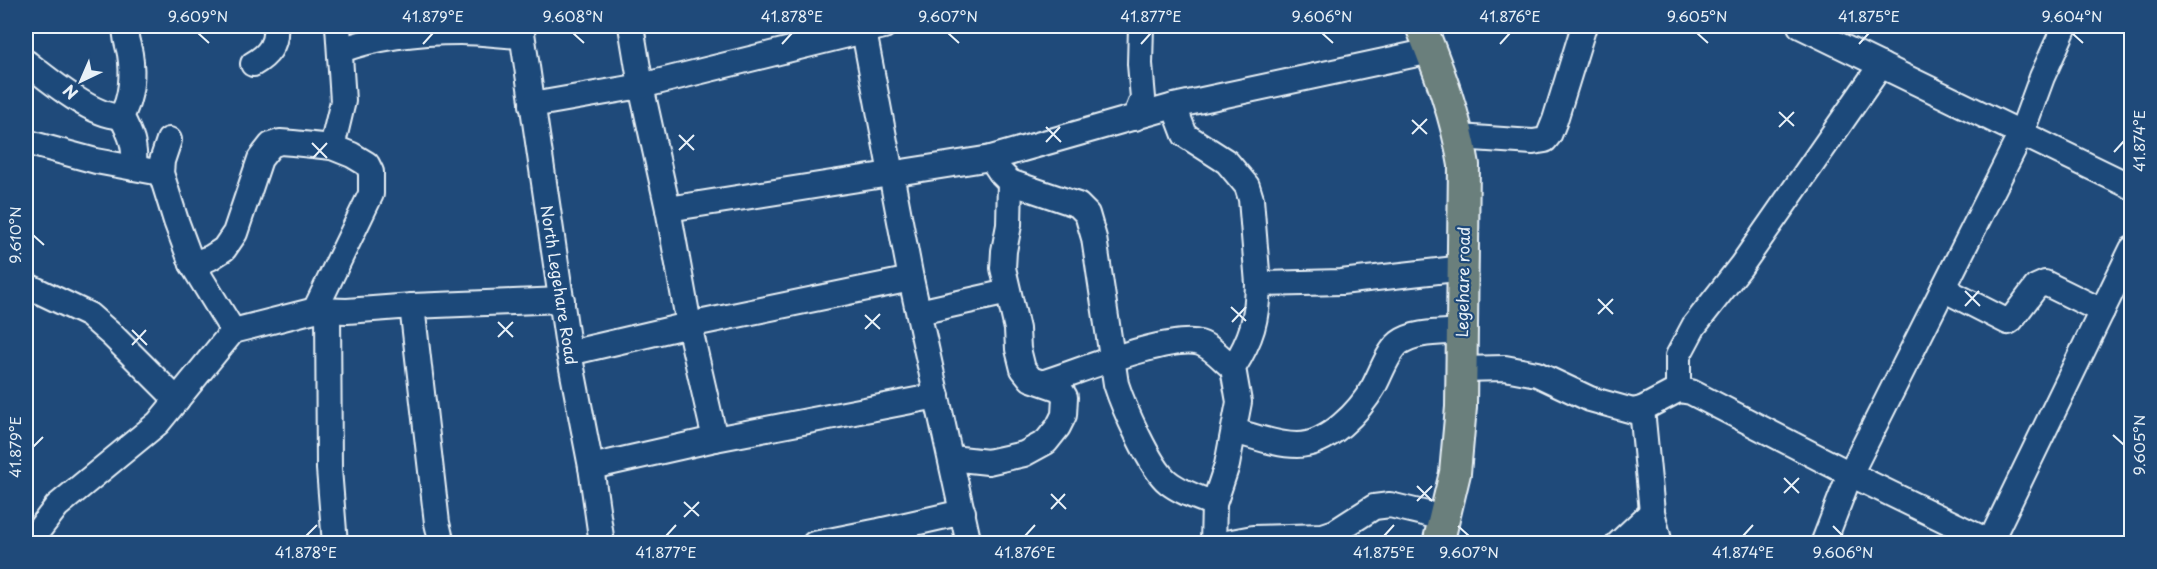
<svg xmlns="http://www.w3.org/2000/svg" width="2157" height="569" font-family="'Playpen Sans',sans-serif">
<rect width="100%" height="100%" fill="#1f4a7a"/>
<filter id="ink" filterUnits="userSpaceOnUse"><feTurbulence type="fractalNoise" baseFrequency=".0167" numOctaves="2"/><feDisplacementMap in="SourceGraphic" scale="12" xChannelSelector="R" yChannelSelector="G"/><feConvolveMatrix kernelMatrix="1 2 1 2 8 2 1 2 1" color-interpolation-filters="sRGB"/></filter>
<g filter="url(#ink)">
<g fill="none" stroke-linecap="round" stroke-linejoin="round">
<defs>
<g id="minor">
<polyline points="521,26 569,353 591,467 602,544"/>
<polyline points="631,26 641,86 668,209 689,325 715,439"/>
<polyline points="863,26 911,279 969,544"/>
<polyline points="1800,26 2132,187"/>
<path d="M 341,50 C 380,36 419,32 460,32 C 481,32 501,35 521,36"/>
<path d="M 26,62 C 46,78 96,119 121,116"/>
<path d="M 253,64 C 269,55 277,44 275,26"/>
<polyline points="532,105 641,86 884,26"/>
<polyline points="1174,106 1185,135 1227,162 1247,186 1251,199 1258,284 1341,282 1464,268"/>
<path d="M 121,116 C 132,99 133,73 130,54 C 128,43 124,37 126,26"/>
<path d="M 121,116 C 131,135 136,146 134,168"/>
<polyline points="1135,118 1143,98 1140,64 1141,26"/>
<polyline points="1459,137 1533,142 1545,140 1549,135 1555,120 1583,29"/>
<polyline points="169,140 162,161 161,173 176,221 192,264 233,331"/>
<polyline points="26,142 96,161 161,173"/>
<polyline points="332,147 343,101 338,26"/>
<path d="M 991,158 L 1001,173 L 1010,182 L 1078,205 L 1087,214 L 1094,238 L 1116,384 C 1123,406 1150,468 1168,482 C 1180,492 1199,498 1214,504"/>
<polyline points="668,209 991,158 1174,106 1431,51"/>
<polyline points="192,264 210,258 224,249 235,233 260,159 271,145 280,142 293,143 332,147 352,155 367,164 371,172 371,194 315,310"/>
<polyline points="26,285 89,315 113,336 177,400"/>
<polyline points="1943,289 2008,322 2011,320 2036,287 2045,283 2102,311"/>
<polyline points="412,306 437,523 442,544"/>
<polyline points="328,310 329,469 335,544"/>
<polyline points="919,312 1008,292"/>
<polyline points="569,353 689,325 911,279"/>
<polyline points="1461,369 1505,368 1537,374 1590,399 1633,411 1642,409 1678,390 1691,392 1850,474 1994,544"/>
<path d="M 1045,382 C 1077,372 1171,334 1200,343 C 1212,347 1223,360 1233,368"/>
<polyline points="1678,390 1678,356 1694,326 1741,266 1881,65"/>
<polyline points="1642,409 1652,512 1660,544"/>
<path d="M 1234,431 C 1254,436 1276,445 1297,445 C 1328,445 1360,411 1374,386 C 1381,373 1388,352 1399,343 C 1415,331 1443,333 1462,331"/>
<polyline points="951,458 988,462 1024,454 1046,442 1058,427 1064,415 1065,397 1060,389 1031,379 1023,369 1018,349 1017,329 1003,268 1004,251 1009,225 1010,182"/>
<polyline points="591,467 715,439 937,396"/>
<polyline points="28,544 57,506 158,423 233,331 315,310 347,311 412,306 562,300"/>
<polyline points="814,544 879,531 963,512"/>
<path d="M 1213,544 L 1214,504 L 1227,465 L 1239,402 L 1233,368 C 1252,338 1257,320 1258,284"/>
<polyline points="1221,544 1253,538 1323,536 1335,532 1374,507 1390,505 1444,518"/>
<polyline points="1618,544 1652,512"/>
<polyline points="1823,544 1850,474 2021,134 2042,77 2065,26"/>
<polyline points="1989,544 2132,249"/>
</g>
<path id="major" d="M 1421,26 C 1439,71 1456,116 1464,165 L 1461,407 L 1455,473 L 1438,544"/>
</defs>
<use href="#minor" stroke="#e8f1f8" stroke-width="28"/>
<use href="#major" stroke="#e8f1f8" stroke-width="34"/>
<use href="#minor" stroke="#1f4a7a" stroke-width="24"/>
<use href="#major" stroke="#6b7f7c" stroke-width="30"/>
</g>
</g>
<path fill="none" stroke="#e8f1f8" stroke-width="2" d="M 198,33 L 209,43M 573,33 L 584,43M 948,33 L 959,43M 1322,33 L 1333,43M 1697,33 L 1708,43M 2072,33 L 2083,43M 423,44 L 433,33M 782,44 L 792,33M 1141,44 L 1151,33M 1500,44 L 1510,33M 1859,44 L 1869,33M 1779,112 L 1794,126M 1412,120 L 1427,134M 1046,127 L 1061,142M 1779,127 L 1794,112M 1412,134 L 1427,119M 679,135 L 694,150M 1046,142 L 1060,127M 312,143 L 327,158M 679,150 L 694,135M 2114,152 L 2124,141M 313,158 L 327,143M 33,235 L 44,245M 1965,291 L 1980,306M 1598,299 L 1613,314M 1965,306 L 1979,291M 1231,307 L 1246,321M 1598,314 L 1613,299M 865,315 L 880,329M 498,322 L 513,337M 1232,322 L 1246,307M 865,329 L 880,314M 132,330 L 147,345M 498,337 L 513,322M 132,345 L 146,330M 2113,435 L 2124,445M 33,447 L 43,437M 1784,478 L 1799,493M 1417,486 L 1432,501M 1784,493 L 1799,478M 1051,494 L 1066,509M 1417,501 L 1432,486M 684,502 L 699,516M 1051,509 L 1065,494M 684,517 L 699,502M 1458,526 L 1469,536M 1833,526 L 1843,536M 306,536 L 317,525M 666,536 L 676,525M 1025,536 L 1035,525M 1384,536 L 1394,525M 1743,536 L 1753,525"/>
<g text-anchor="middle" stroke-width="4.5" stroke-linejoin="round" paint-order="stroke">
<g font-size="16" fill="#e8f1f8" stroke="#1f4a7a">
<text transform="translate(1463 282) rotate(-89)" y="6">Legehare road</text>
<text transform="translate(559 285) rotate(81)" y="6">North Legehare Road</text>
</g>
</g>
<rect width="2157" height="569" fill="none" stroke="#1f4a7a" stroke-width="66"/>
<g transform="translate(81 81) rotate(224)" stroke="#1f4a7a" stroke-width="4.5" paint-order="stroke">
<path d="M0-4.5L10 22L0 15L-10 22Z" fill="#e8f1f8"/>
<text y="-9" font-size="16" font-weight="bold" text-anchor="middle" fill="#e8f1f8">N</text>
</g>
<rect x="33" y="33" width="2091" height="503" fill="none" stroke="#e8f1f8" stroke-width="2"/>
<g font-size="15" text-anchor="middle" fill="#e8f1f8">
<text x="198" y="22">9.609°N</text>
<text x="433" y="22">41.879°E</text>
<text x="573" y="22">9.608°N</text>
<text x="792" y="22">41.878°E</text>
<text x="948" y="22">9.607°N</text>
<text x="1151" y="22">41.877°E</text>
<text x="1322" y="22">9.606°N</text>
<text x="1510" y="22">41.876°E</text>
<text x="1697" y="22">9.605°N</text>
<text x="1869" y="22">41.875°E</text>
<text x="2072" y="22">9.604°N</text>
<text transform="translate(2140 141) rotate(-90)" y="5">41.874°E</text>
<text transform="translate(16 235) rotate(-90)" y="5">9.610°N</text>
<text transform="translate(2140 445) rotate(-90)" y="5">9.605°N</text>
<text transform="translate(16 447) rotate(-90)" y="5">41.879°E</text>
<text x="306" y="558">41.878°E</text>
<text x="666" y="558">41.877°E</text>
<text x="1025" y="558">41.876°E</text>
<text x="1384" y="558">41.875°E</text>
<text x="1469" y="558">9.607°N</text>
<text x="1743" y="558">41.874°E</text>
<text x="1843" y="558">9.606°N</text>
</g>
</svg>
